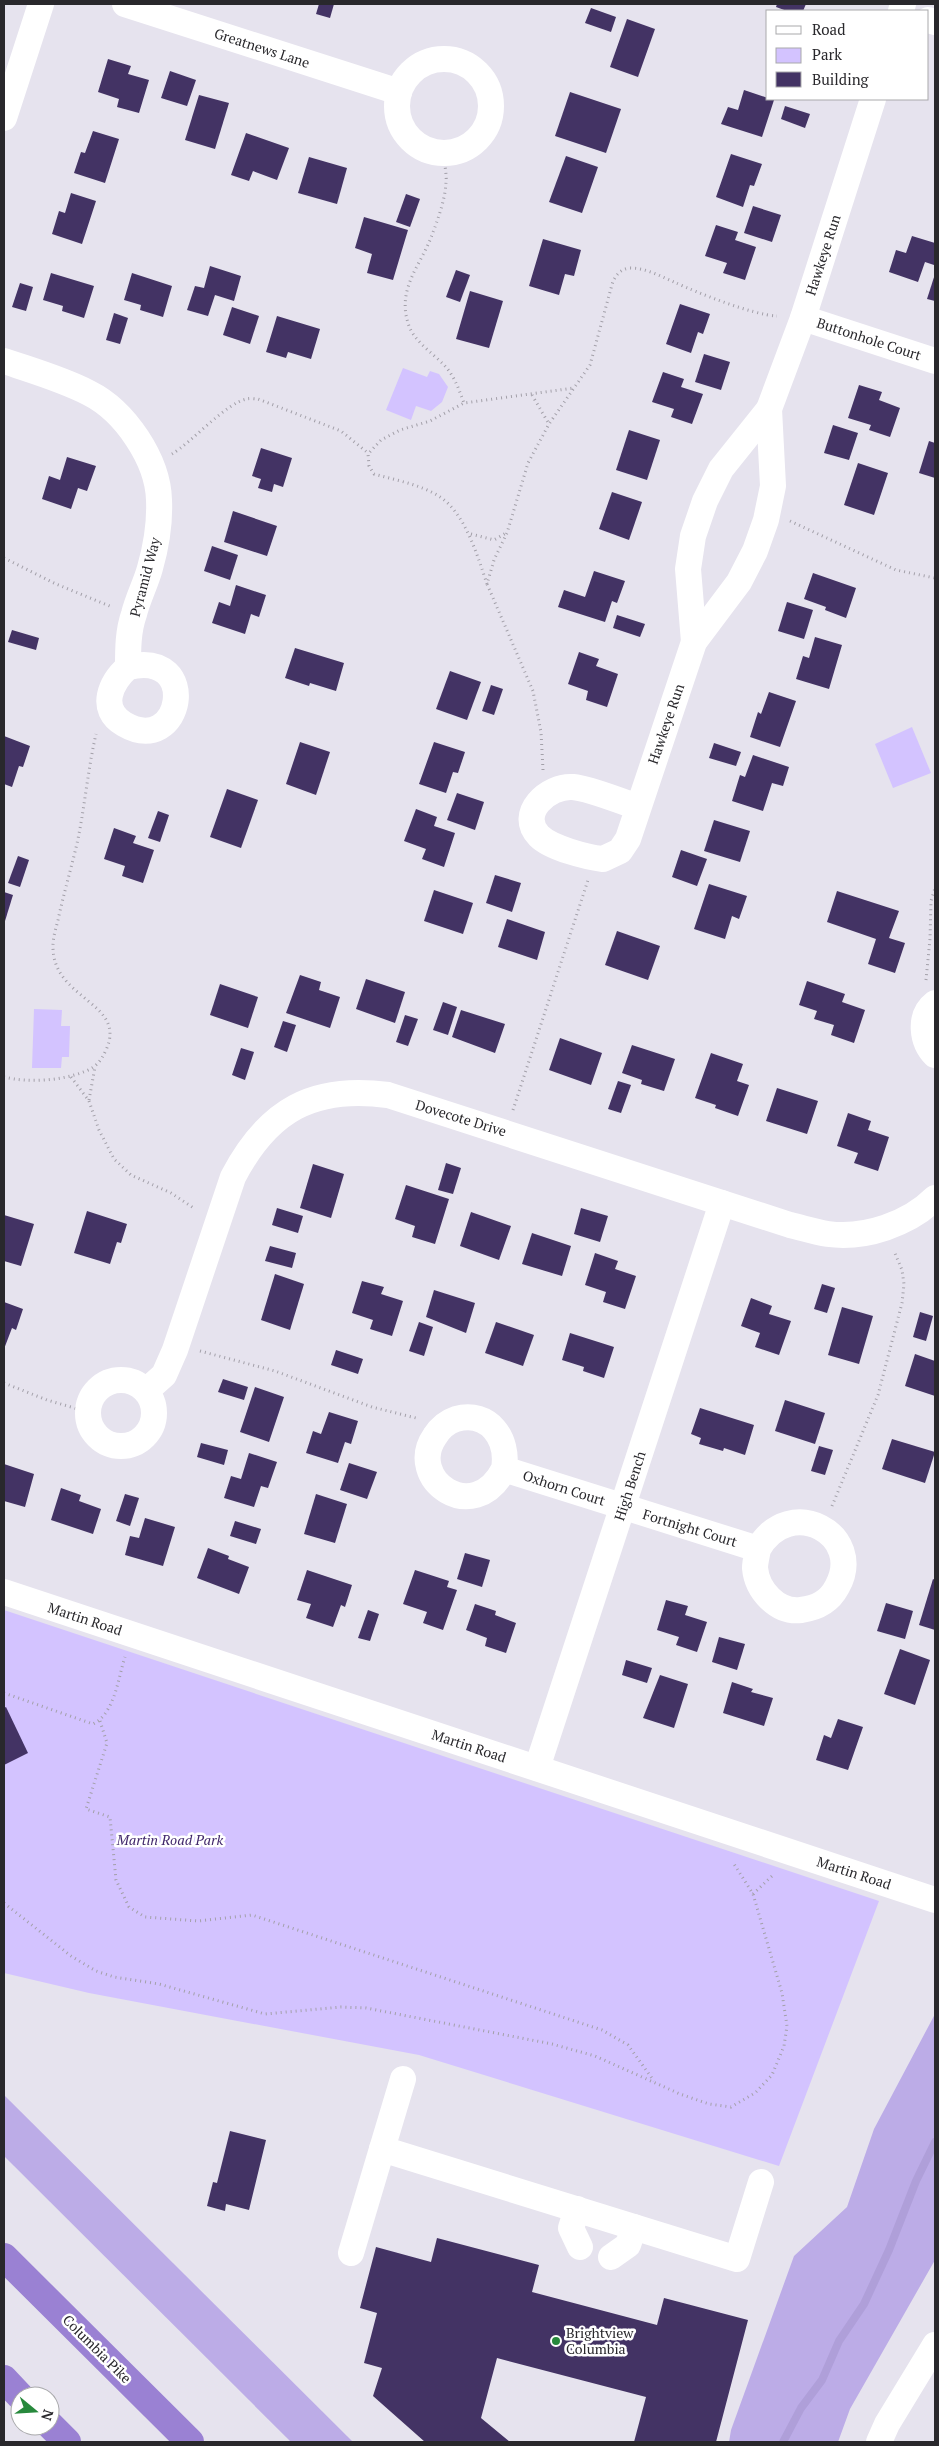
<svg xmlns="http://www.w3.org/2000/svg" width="939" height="2446" font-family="'PT Serif',serif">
<rect width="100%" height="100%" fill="#e6e3ee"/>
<g fill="#d3c3ff">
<polygon points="403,368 427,377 430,371 439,374 448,387 442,402 431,411 416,406 411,420 386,410"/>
<polygon points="912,727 931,773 893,788 875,744"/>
<polygon points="34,1009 62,1010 61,1026 70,1026 69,1057 62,1057 61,1068 32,1068"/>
<polygon points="4,1610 879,1901 779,2166 419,2055 89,1993 4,1973"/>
</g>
<g fill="#bcace7">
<polygon points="935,2014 935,2260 850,2409 838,2442 729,2442 731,2430 794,2256 847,2207 874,2129"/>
<polygon points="4,2095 353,2442 291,2442 4,2156"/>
</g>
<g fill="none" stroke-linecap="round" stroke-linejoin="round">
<polyline stroke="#af9fd9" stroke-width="8" points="783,2442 801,2408 822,2380 839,2341 864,2304 889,2250 916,2181 935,2142"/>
</g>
<g fill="#433364">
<polygon points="319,4 334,4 330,18 316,14"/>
<polygon points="777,4 806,4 803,11 787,11 776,7"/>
<polygon points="591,8 616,17 611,32 585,23"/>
<polygon points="627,19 655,29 638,77 610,67"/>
<polygon points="108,59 131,66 128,74 149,80 139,113 117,107 119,99 98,92"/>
<polygon points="170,71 196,80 187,106 161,98"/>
<polygon points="744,90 774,100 762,137 721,124 728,107 738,110"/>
<polygon points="570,92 621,109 606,153 555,136"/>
<polygon points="199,95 229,103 215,149 185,140"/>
<polygon points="785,106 810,114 805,128 781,119"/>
<polygon points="93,131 119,139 105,183 74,173 81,152 85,153"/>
<polygon points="246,133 289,148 277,180 253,171 249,181 231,175"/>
<polygon points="731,154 762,164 754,186 750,185 743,207 716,197"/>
<polygon points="566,156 598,167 582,213 549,202"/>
<polygon points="309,157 347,168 337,204 298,193"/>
<polygon points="71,193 96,201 82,244 52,234 59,211 65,213"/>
<polygon points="406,194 420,199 410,227 396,222"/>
<polygon points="753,206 781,215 772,242 744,233"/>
<polygon points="364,217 408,230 393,280 367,273 372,254 355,248"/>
<polygon points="716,225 738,232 735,240 756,247 745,280 723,273 727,263 705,256"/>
<polygon points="912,236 935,243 934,265 925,262 918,282 889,272 896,250 906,253"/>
<polygon points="543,239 581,250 574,276 565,274 559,295 529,286"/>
<polygon points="210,266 241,276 234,301 215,295 208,316 187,310 195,286 204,288"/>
<polygon points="456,270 470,275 460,302 446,297"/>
<polygon points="51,273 94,286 84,318 62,311 63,306 43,300"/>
<polygon points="132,273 172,286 163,317 140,310 141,305 124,300"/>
<polygon points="935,274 935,301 927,299"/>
<polygon points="20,283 33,287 26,311 12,307"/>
<polygon points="470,291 503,301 489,348 456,339"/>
<polygon points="680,304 710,314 703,334 698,332 691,353 666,344"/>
<polygon points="232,307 259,316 250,344 223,335"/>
<polygon points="114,313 128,318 120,344 106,340"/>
<polygon points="277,316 320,329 311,359 288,352 286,358 266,352"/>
<polygon points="704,354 730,362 721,390 695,382"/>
<polygon points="663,372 684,379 681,387 703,394 692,424 671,417 674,409 652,402"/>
<polygon points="859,385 882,392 879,400 900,408 890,437 869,430 871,425 848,418"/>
<polygon points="833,425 858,433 849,460 824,453"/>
<polygon points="629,430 660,440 647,480 616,470"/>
<polygon points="929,441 935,443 935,478 919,473"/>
<polygon points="261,448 292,458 283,487 274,484 272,492 258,488 261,479 252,476"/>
<polygon points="67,457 96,466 87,491 78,488 71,509 42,499 49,476 60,480"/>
<polygon points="858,463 888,473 874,515 844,505"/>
<polygon points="612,492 642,502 629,540 599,529"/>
<polygon points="233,511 277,526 267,556 224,542"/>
<polygon points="212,546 238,555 230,580 204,571"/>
<polygon points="594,571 625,581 617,603 612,601 605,622 558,607 564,590 585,597"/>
<polygon points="813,573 856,588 846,618 825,610 826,607 804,599"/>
<polygon points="236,585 266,595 259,617 251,614 245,634 212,623 219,602 230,606"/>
<polygon points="787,602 813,610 804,639 778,631"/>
<polygon points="617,615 645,624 640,637 613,628"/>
<polygon points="12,630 39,638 36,650 8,642"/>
<polygon points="815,637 842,645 829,689 796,679 803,656 809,658"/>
<polygon points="295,648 344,663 336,691 310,683 309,686 285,678"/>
<polygon points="579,652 599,659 596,666 618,674 607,707 586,700 588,691 568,684"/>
<polygon points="450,671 481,682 467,720 436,709"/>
<polygon points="491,685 503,689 494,715 482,711"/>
<polygon points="769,692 796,701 780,747 750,737 758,712 761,714"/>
<polygon points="4,736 30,746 23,767 19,766 12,787 4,784"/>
<polygon points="300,742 330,752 316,795 286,784"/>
<polygon points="434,742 465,752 458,773 453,772 446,793 419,784"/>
<polygon points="714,743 741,752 736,766 709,758"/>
<polygon points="753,755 789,767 783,786 772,783 763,811 732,801 740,775 745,777"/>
<polygon points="227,789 258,800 241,848 210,837"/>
<polygon points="457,793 484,802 475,830 447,820"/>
<polygon points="416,809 437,817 434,826 455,833 444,867 422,859 426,849 404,841"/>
<polygon points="158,811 169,815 160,842 148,838"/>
<polygon points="714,820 750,831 740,862 704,851"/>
<polygon points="114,828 136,836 133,843 154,850 143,883 122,876 125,866 104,859"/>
<polygon points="681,850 707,859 697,886 672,877"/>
<polygon points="18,856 29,860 20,887 8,883"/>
<polygon points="495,875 521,883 512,912 486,903"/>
<polygon points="709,884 747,896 739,919 732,916 725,939 694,929"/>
<polygon points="434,890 473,903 463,934 424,921"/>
<polygon points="837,891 899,911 889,938 905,943 895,973 868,964 876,939 827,922"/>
<polygon points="4,892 13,895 5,921 4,920"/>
<polygon points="507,919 545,932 537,960 498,947"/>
<polygon points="617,931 660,946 648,980 605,965"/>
<polygon points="300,975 321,982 319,990 340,997 330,1028 286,1013"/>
<polygon points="366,979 405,992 395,1023 356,1009"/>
<polygon points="807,981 845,994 842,1002 865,1010 854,1043 831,1035 834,1025 814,1019 817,1011 799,1005"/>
<polygon points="220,984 258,997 248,1028 210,1015"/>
<polygon points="443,1002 457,1007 448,1035 433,1030"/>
<polygon points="461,1010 505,1024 495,1053 452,1037"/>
<polygon points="405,1015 418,1019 408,1046 396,1042"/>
<polygon points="283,1021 296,1025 287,1052 274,1047"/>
<polygon points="560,1038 602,1053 591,1085 549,1070"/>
<polygon points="632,1045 675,1059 664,1091 641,1084 642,1080 622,1073"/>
<polygon points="241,1048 254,1052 245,1080 232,1075"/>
<polygon points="711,1053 743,1064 737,1081 749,1085 738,1116 715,1108 716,1105 695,1098"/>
<polygon points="618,1081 631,1085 621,1113 608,1109"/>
<polygon points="777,1088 818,1101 807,1134 766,1121"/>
<polygon points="848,1113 871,1121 868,1130 889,1137 878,1171 854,1163 858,1153 837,1146"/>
<polygon points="446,1163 461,1168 453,1194 438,1190"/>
<polygon points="313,1164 344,1174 331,1218 300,1208"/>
<polygon points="406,1185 449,1199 435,1244 412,1237 415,1226 395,1219"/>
<polygon points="277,1208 303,1216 298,1233 272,1225"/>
<polygon points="581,1208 608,1216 600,1242 574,1234"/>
<polygon points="87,1211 127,1224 121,1243 117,1242 110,1264 74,1253"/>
<polygon points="471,1212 511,1226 499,1260 460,1246"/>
<polygon points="4,1215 34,1224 21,1266 4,1261"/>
<polygon points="532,1233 571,1246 562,1276 522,1264"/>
<polygon points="270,1246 296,1253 292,1268 265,1261"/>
<polygon points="595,1253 618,1261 615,1269 636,1276 625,1309 603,1302 606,1292 585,1285"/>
<polygon points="275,1274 304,1284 290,1330 261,1320"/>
<polygon points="362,1281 384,1287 381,1294 403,1301 392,1336 370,1329 373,1320 352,1313"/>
<polygon points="822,1284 835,1288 827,1313 814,1309"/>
<polygon points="434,1290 475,1303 466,1333 426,1317"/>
<polygon points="751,1298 772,1306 769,1314 791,1321 779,1355 755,1347 760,1333 741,1326"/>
<polygon points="4,1302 23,1309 16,1330 12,1328 4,1349"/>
<polygon points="842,1307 873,1316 859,1364 828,1355"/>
<polygon points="920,1312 933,1316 926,1341 913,1337"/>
<polygon points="419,1322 433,1327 424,1356 409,1351"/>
<polygon points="496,1322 534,1335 523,1366 485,1353"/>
<polygon points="570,1333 614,1347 604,1378 583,1371 584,1367 562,1360"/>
<polygon points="336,1350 363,1359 358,1374 331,1365"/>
<polygon points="915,1354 935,1361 935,1396 905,1386"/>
<polygon points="223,1379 248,1387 244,1400 218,1392"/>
<polygon points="255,1387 284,1397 269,1442 240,1432"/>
<polygon points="785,1400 825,1413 815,1444 775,1431"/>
<polygon points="700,1408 754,1425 745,1455 724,1448 723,1451 699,1444 701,1438 691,1434"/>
<polygon points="329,1412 358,1421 351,1444 345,1442 338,1463 306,1453 313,1431 321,1434"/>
<polygon points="892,1439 935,1452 925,1483 882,1469"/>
<polygon points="201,1443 228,1450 224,1465 197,1457"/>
<polygon points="819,1446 833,1450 825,1475 811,1471"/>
<polygon points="249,1453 277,1462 268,1488 261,1486 254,1507 224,1498 231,1476 241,1479"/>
<polygon points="349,1463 377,1472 367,1499 340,1490"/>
<polygon points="4,1464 34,1474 25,1507 4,1501"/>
<polygon points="61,1488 81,1495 79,1501 101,1509 93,1534 51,1520"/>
<polygon points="125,1494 139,1498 130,1526 116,1521"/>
<polygon points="316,1494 347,1504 335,1543 304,1534"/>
<polygon points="145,1518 175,1527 163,1566 125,1555 130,1536 139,1538"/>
<polygon points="235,1521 261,1529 256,1544 230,1536"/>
<polygon points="208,1548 229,1556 228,1559 249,1567 239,1594 197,1578"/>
<polygon points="465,1553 490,1560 482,1587 457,1579"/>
<polygon points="307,1570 352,1585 345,1607 341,1605 333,1627 306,1618 311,1604 297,1600"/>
<polygon points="415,1570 449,1581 447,1587 457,1590 443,1630 423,1623 427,1612 403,1604"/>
<polygon points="933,1579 935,1580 935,1630 919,1625"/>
<polygon points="666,1600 688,1606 685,1615 707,1622 697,1652 676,1645 679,1637 657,1630"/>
<polygon points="886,1603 913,1611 905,1639 877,1631"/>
<polygon points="475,1604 496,1611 495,1615 516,1623 506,1653 485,1646 487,1638 466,1630"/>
<polygon points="368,1610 379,1614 370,1641 358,1638"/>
<polygon points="719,1637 745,1644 737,1670 712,1662"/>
<polygon points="900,1649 930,1660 915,1705 884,1694"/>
<polygon points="626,1660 652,1668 647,1683 622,1675"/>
<polygon points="660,1675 688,1684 674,1728 643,1718"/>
<polygon points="732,1682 753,1689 751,1692 773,1698 764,1726 723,1713"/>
<polygon points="6,1707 28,1753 4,1765 4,1708"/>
<polygon points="838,1719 863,1727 848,1770 816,1760 824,1735 831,1738"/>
<polygon points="230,2131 266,2140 249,2210 226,2204 225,2211 207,2206 213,2182 217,2183"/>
<polygon points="437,2238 539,2265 532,2292 657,2325 664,2298 748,2320 716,2442 634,2442 646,2397 497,2358 481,2418 510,2442 425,2442 373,2396 382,2368 364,2363 377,2313 360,2308 376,2247 431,2262"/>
</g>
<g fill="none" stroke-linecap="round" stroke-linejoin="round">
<g stroke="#a3a0a9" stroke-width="3" stroke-dasharray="1 4" stroke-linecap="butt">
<path d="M 443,153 C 444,162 447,174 446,183 C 445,200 438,219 432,235 C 421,265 397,288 408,323 C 413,341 433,353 445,366 C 455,377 459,390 464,403"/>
<polyline points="532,395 549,424"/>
<path d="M 172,454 C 192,442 227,402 247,399 C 250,398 255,399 258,399 L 341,431 L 368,453"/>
<polyline points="790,521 896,570 935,578"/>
<polyline points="471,534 494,540 506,533"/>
<polyline points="4,558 56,584 112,607"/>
<path d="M 487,584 C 477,555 465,511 437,495 C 418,484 395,480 374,474 L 369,466 L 368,454 L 381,440 L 400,430 L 430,421 L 464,403 L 574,388"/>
<path d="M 543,770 L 541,732 L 533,691 L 487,584 L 494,560 L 507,533 L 528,463 L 549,424 L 590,365 L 613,281 C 617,274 621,269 630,268 C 646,268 660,276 674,282 C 698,293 753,315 777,316"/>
<polyline points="926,980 930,939 931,901 935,888"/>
<path d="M 4,1077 C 28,1083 62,1081 86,1071 C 96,1067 101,1061 106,1050 C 128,1002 52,1000 53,946 C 53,937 56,928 58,920 C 64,892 72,866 78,839 C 85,804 88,769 96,734"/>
<polyline points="71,1077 89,1101 99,1130 114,1159 131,1175 171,1193 195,1209"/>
<polyline points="89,1100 95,1067"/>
<polyline points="513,1110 588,880"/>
<polyline points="200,1351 275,1371 372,1407 416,1418"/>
<polyline points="4,1383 47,1400 88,1412"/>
<polyline points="832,1506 878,1395 902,1303 904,1284 902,1270 894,1251"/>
<path d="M 4,1693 L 93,1724 C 115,1713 118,1678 125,1657"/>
<polyline points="100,1721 107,1743 86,1809 110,1817 116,1880 129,1907 145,1917 198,1921 252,1915 602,2030 628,2045 654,2081"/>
<polyline points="753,1894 772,1876"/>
<polyline points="4,1903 71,1956 96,1971 114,1977 159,1984 265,2014 341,2007 366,2008 552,2044 595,2056 680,2094 709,2104 731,2107 755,2093 772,2075 784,2046 787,2026 782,1993 753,1894 734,1864"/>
</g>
<g stroke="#fff" stroke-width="26">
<polyline points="125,4 399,92"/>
<polyline points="901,11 903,4"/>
<polyline points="928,20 935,22"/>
<circle cx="444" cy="106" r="47"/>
<polyline points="4,118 41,4"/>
<polyline points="803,318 935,361"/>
<path d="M 4,361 C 33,371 62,379 89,393 C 125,411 158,460 159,500 C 160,522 156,547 150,568 C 146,583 138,598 134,614 C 128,631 128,649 128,667 C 111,682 98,709 124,724 C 182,758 202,649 128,667"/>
<polyline points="694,642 688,569 693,536 705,501 721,469 769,409 803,318 873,99"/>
<path d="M 638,807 C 619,801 592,789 573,787 C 548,785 517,814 539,836 C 551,848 586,857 603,859 L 620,851 L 628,839 L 694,642 L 739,582 L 755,551 L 766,520 L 773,486 L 769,409"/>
<path d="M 935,1003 C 918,1016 922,1042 935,1055"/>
<circle cx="121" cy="1413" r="33"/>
<path d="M 146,1391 L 164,1375 L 175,1350 L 233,1177 C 268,1110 313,1085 388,1095 L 790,1225 C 803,1228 815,1232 828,1234 C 865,1239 909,1224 935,1198"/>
<path d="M 504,1469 C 474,1528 405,1479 435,1436 C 440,1428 447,1422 456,1419 C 489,1410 509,1439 504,1469 L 758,1549 C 757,1555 755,1562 755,1568 C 757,1590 777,1613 801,1610 C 817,1608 829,1602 837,1587 C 866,1535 790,1493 758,1549"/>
<polyline points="4,1592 935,1900"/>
<polyline points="537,1768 722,1203"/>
<polyline points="403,2079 382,2149 737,2259 761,2182"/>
<polyline points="577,2209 571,2228 580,2247"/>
<polyline points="351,2253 382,2149"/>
<polyline points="611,2257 628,2245 634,2227"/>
<polyline points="879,2442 887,2424 935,2345"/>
</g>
<g stroke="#9a81d3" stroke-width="28">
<polyline points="4,2257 190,2442"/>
<polyline points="4,2379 20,2396"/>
<polyline points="50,2425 67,2442"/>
</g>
</g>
<circle fill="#27893c" stroke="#fff" stroke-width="2" cx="556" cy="2341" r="5"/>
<g text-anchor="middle" stroke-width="5" stroke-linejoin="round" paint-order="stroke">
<g font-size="14" fill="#29282c" stroke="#fff">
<text transform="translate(262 48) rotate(18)" y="5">Greatnews Lane</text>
<text transform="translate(823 255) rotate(-72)" y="5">Hawkeye Run</text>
<text transform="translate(869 339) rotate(18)" y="5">Buttonhole Court</text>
<text transform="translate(145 577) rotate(-75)" y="5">Pyramid Way</text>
<text transform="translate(666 724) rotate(-71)" y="5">Hawkeye Run</text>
<text transform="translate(461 1118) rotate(17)" y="5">Dovecote Drive</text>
<text transform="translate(630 1486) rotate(-72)" y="5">High Bench</text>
<text transform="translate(564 1488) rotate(18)" y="5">Oxhorn Court</text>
<text transform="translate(690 1528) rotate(17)" y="5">Fortnight Court</text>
<text transform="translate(85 1619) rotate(18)" y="5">Martin Road</text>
<text transform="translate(469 1746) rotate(18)" y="5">Martin Road</text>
<text transform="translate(854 1873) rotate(18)" y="5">Martin Road</text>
<text transform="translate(97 2349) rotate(45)" y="5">Columbia Pike</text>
</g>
<g font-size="14" font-style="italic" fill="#40276b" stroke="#fff">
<text x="170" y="1845">Martin Road Park</text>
</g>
<g font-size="14" fill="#29282c" stroke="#fff" text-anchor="start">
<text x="566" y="2338">Brightview<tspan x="566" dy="16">Columbia</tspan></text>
</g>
</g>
<rect width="939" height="2446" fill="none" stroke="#29282c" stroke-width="10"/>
<rect x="766" y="10" width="162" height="90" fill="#ffffff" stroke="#a9a9ab"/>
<rect x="776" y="26" width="25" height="8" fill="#ffffff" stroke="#a9a9ab"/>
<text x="812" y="35" font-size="15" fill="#29282c">Road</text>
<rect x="776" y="48" width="25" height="15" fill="#d3c3ff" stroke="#a9a9ab"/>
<text x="812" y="60" font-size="15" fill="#29282c">Park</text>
<rect x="776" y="72" width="25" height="15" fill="#433364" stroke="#a9a9ab"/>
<text x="812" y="85" font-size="15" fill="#29282c">Building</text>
<g transform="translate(35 2411) rotate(108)"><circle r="24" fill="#ffffff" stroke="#a9a9ab"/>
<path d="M0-4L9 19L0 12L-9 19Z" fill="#27893c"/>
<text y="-8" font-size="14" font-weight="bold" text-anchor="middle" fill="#29282c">N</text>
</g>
</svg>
